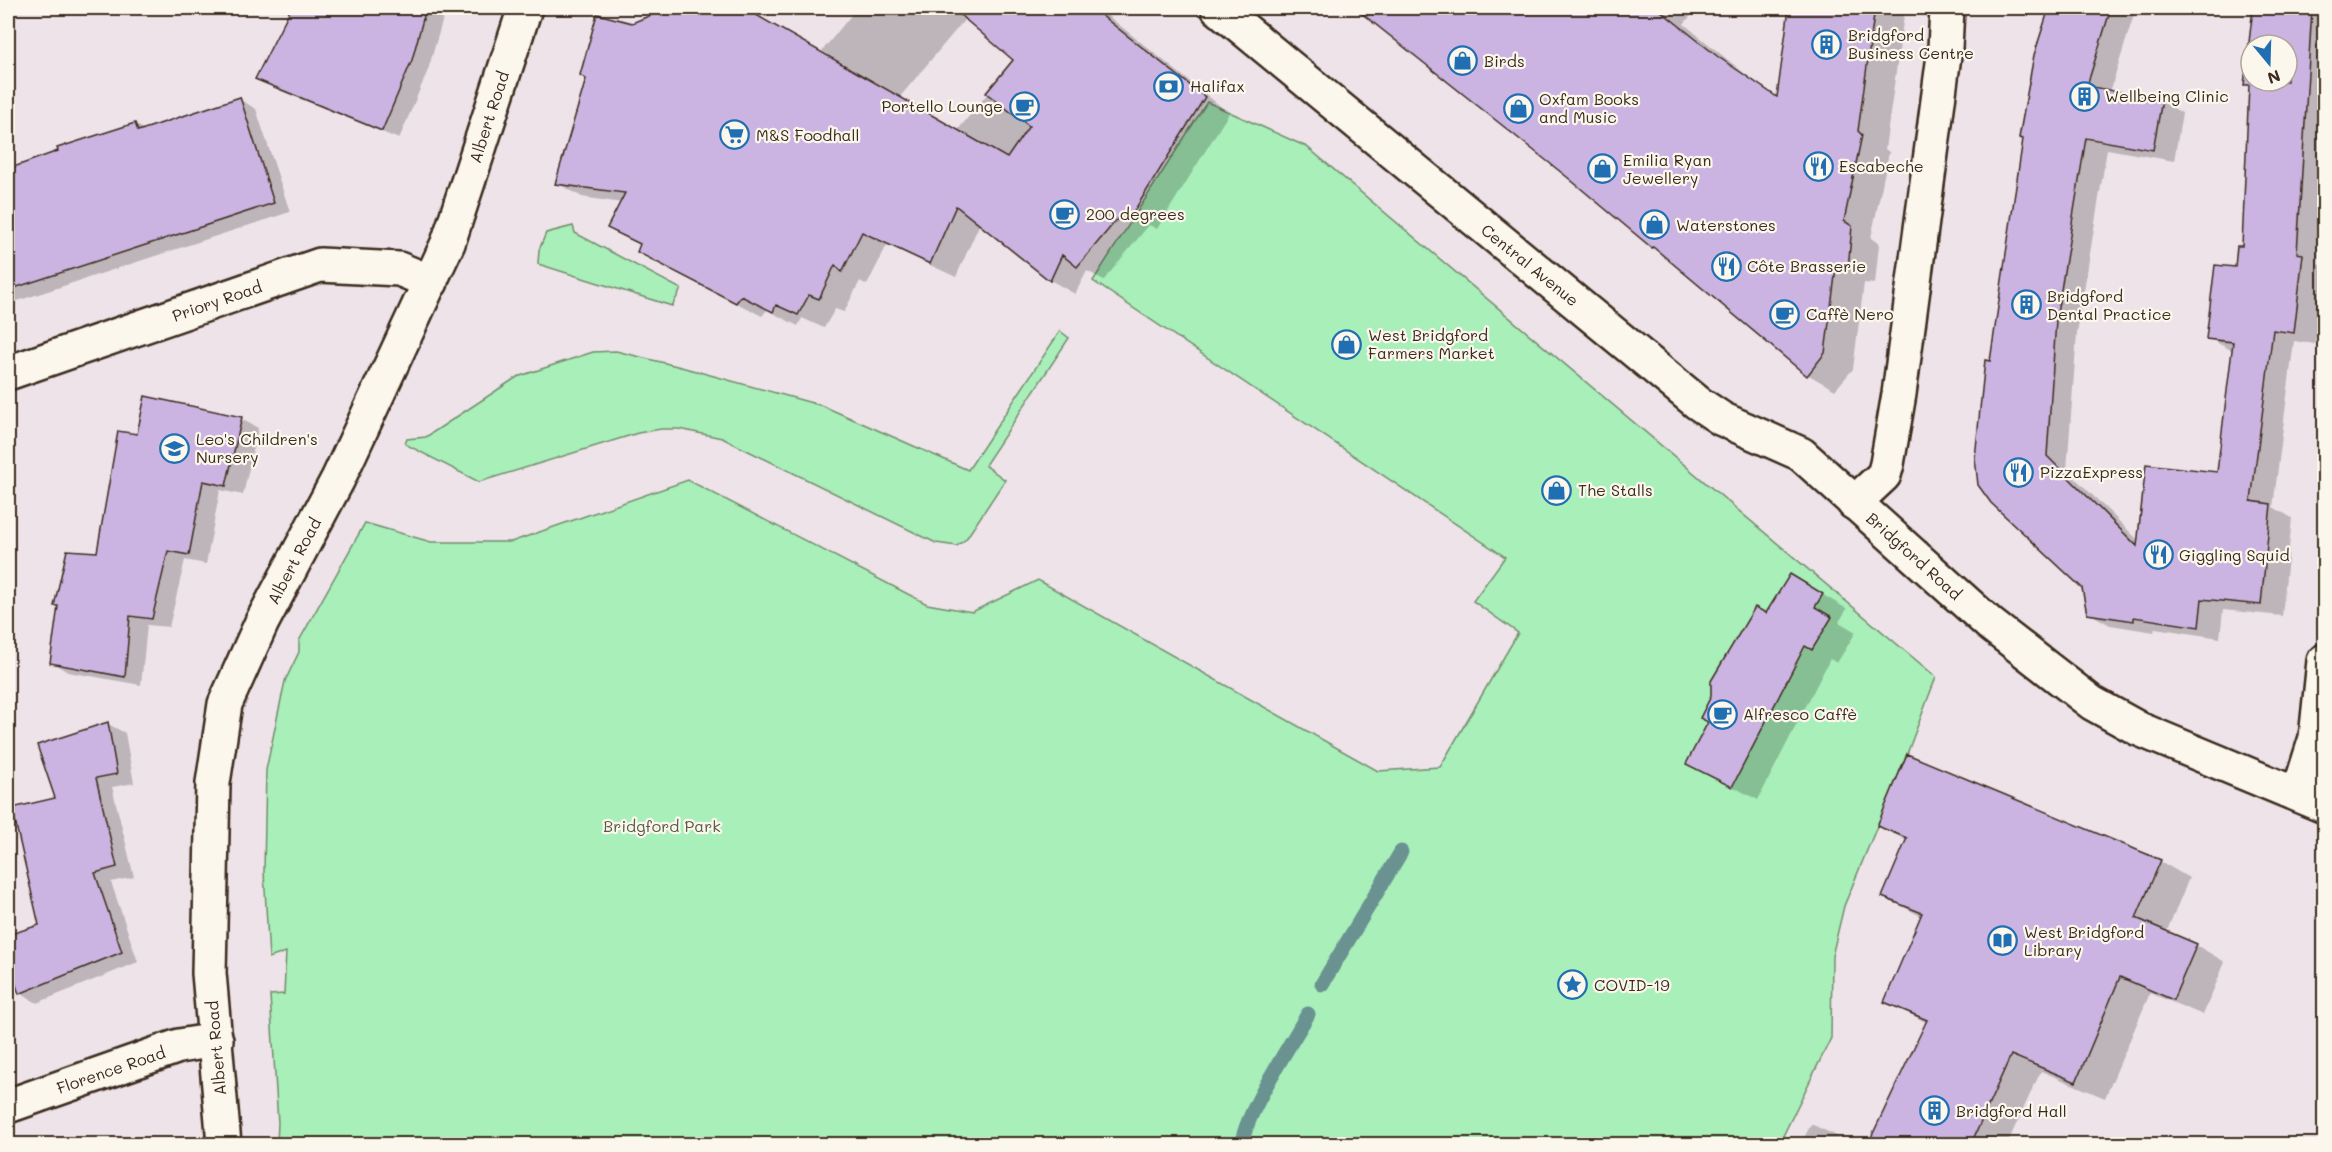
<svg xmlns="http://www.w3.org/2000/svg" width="2332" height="1152" font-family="Mali,sans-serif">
<rect width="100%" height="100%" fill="#ede3e9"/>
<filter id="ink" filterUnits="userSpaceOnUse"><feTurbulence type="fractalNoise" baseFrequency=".0167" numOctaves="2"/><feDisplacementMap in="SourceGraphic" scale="12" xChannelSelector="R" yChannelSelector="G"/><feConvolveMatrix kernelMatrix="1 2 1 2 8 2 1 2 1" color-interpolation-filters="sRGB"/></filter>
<g filter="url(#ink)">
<g fill="#a9efba" stroke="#728c6c" stroke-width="1.5">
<polygon points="1207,102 1307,147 1936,677 1907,754 1844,906 1832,956 1831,1038 1779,1144 277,1144 278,1123 270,995 284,994 286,952 269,958 264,872 266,770 285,681 299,652 299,641 365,523 431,542 511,542 688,480 927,604 972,612 1038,580 1378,771 1440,767 1518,633 1473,601 1505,557 1093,281"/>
<polygon points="573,226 575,233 681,289 672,306 538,264 539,250 546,233"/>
<polygon points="1060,331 1069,338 985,465 1005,480 966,539 957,546 936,543 722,438 679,429 661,429 638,433 479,482 405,444 407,439 426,437 517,377 593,352 616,351 681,367 823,406 968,470"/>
</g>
<g fill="#0003" fill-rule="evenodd">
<polygon points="293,8 315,15 317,8 446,8 428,70 399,139 274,88 257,78"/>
<path d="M 857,8 L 1098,8 L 1229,113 L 1157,229 L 1149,225 L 1104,280 L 1087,271 L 1075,294 L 1050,280 L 980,223 L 956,277 L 887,245 L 867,285 L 860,281 L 844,312 L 835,309 L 824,328 L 802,318 L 798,326 L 767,310 L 762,316 L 664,266 L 639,252 L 641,245 L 609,227 L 622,203 L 582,197 L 557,183 L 588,78 L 598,16 L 871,81 L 822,51 ZM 966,18 L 1015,60 L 957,131 L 899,98 Z"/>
<polygon points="1359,8 1697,8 1684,24 1745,74 1778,97 1791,8 1905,8 1885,149 1889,152 1871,238 1879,244 1875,284 1864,283 1853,369 1835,390 1807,374 1661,252"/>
<path d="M 2050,8 L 2136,8 L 2110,92 L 2161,101 L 2182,113 L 2174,161 L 2107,149 L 2077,333 L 2067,470 L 2139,541 L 2218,473 L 2233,351 L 2208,338 L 2243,248 L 2251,88 L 2246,84 L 2254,8 L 2324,8 L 2324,155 L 2318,264 L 2324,267 L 2315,344 L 2294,341 L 2273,507 L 2292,518 L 2282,616 L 2223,610 L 2220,638 L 2155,628 L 2154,632 L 2110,625 L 2089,613 L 2083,587 L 1992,363 L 2036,55 ZM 2251,45 L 2287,45 L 2287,81 L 2251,81 Z"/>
<polygon points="239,99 256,109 290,212 8,304 8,170 135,124 145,130"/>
<polygon points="241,419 258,428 243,495 220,490 206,564 185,560 169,627 147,625 141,685 68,672 51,662 59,607 56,605 98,554 138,436"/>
<polygon points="1791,576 1847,609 1839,622 1856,632 1837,663 1830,659 1758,800 1688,763 1766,615"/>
<polygon points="108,724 125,733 134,783 112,787 134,877 111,882 138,962 37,1003 20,993 8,956 8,937 40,926 57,799"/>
<polygon points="1879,825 2160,861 2189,878 2166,933 2196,945 2225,962 2203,1015 2150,993 2105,1098 2041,1071 2007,1144 1987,1144 1964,1134 1958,1144 1869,1144 1927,1023 1886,1001 1922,917 1884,896 1907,841"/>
<polygon points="1811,1124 1854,1144 1801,1144"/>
</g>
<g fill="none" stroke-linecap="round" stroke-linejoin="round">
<g stroke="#699291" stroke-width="15">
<polyline points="1322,984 1401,852"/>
<path d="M 1242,1144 C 1244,1116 1292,1042 1308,1014"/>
</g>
</g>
<g fill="#ccb4e2" stroke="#3b2a1e" stroke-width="1.5" fill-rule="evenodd">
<polygon points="291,8 426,8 412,60 382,131 255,79"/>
<polygon points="663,8 744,8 1007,158 1029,126 986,93 1013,60 952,8 1092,8 1205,97 1131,216 1124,211 1077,267 1062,255 1050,281 956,206 930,264 862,232 842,272 835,265 819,299 809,295 798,315 776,305 773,312 741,296 736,303 637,252 640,244 607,228 625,193 555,184 586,79 580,75 597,14 632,23 656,13"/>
<polygon points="1355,8 1657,8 1717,56 1777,97 1789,8 1875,8 1858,131 1862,135 1844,221 1852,226 1848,269 1836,268 1825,353 1807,376 1653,247 1652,248 1567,177"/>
<path d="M 2049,8 L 2111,8 L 2087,86 L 2162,100 L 2153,150 L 2086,138 L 2056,320 L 2047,456 L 2137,546 L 2146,464 L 2217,472 L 2233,342 L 2206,339 L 2215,265 L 2235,267 L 2237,246 L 2242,246 L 2249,85 L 2244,85 L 2253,8 L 2312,8 L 2297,253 L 2303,254 L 2294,333 L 2273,330 L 2251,501 L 2271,504 L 2261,605 L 2202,599 L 2199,627 L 2134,617 L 2134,621 L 2087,614 L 2082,588 L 1991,503 L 1978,485 L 1975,458 L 1985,360 L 1990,361 L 2023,139 L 2019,138 L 2034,55 ZM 2251,45 L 2287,45 L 2287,81 L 2251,81 Z"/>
<polygon points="240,97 274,203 8,290 8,169 58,151 57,148 135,123 138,131"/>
<polygon points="145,396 242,417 226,486 203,481 189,555 168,551 152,619 130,616 125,677 50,663 58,606 54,606 67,550 97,552 118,431 137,434"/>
<polygon points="1790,574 1823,594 1815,607 1832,617 1812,650 1805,646 1732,787 1686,764 1708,722 1700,718 1711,696 1711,681 1755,607 1766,613"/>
<polygon points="108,722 117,774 96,778 117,867 95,873 122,952 19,994 8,961 8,935 39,925 12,808 55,798 37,745"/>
<polygon points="1907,754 2161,860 2136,918 2197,944 2173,1000 2120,977 2076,1082 2011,1055 1971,1144 1868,1144 1927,1020 1884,1002 1922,913 1882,897 1907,838 1877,826"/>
</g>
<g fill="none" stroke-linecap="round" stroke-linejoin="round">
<defs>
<g id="minor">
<polyline points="1218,8 1698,403 1722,419 1801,454 1990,624 2092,703 2139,729 2324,806"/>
<polyline points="8,373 320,265 399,269 431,282"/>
<polyline points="1854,503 1884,475 1887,464 1899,394 1945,48 1947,8"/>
<polyline points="2298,795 2316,738 2324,661"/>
<polyline points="8,1106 179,1046 216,1040"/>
<polyline points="224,1144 209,973 213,783 225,704 262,622 338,479 448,243 525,8"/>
</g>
</defs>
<use href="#minor" stroke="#3b2a1e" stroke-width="38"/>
<use href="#minor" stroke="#fbf7ec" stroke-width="33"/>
</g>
</g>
<defs>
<symbol id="building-ring" viewBox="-11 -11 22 22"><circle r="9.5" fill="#fbf7ec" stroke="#1f6fb2" stroke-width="1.5"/><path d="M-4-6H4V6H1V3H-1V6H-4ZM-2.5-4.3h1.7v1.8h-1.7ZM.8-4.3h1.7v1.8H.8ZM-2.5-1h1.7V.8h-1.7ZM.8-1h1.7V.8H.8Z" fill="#1f6fb2"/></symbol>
<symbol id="shop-ring" viewBox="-11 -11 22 22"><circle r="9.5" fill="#fbf7ec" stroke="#1f6fb2" stroke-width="1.5"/><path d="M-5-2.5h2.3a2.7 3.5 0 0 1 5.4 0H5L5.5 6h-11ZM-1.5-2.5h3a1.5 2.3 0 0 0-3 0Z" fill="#1f6fb2"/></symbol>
<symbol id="bank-ring" viewBox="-11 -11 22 22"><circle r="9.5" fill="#fbf7ec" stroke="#1f6fb2" stroke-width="1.5"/><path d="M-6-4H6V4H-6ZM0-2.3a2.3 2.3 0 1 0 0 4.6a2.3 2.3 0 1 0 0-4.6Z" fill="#1f6fb2"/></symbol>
<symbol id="cafe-ring" viewBox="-11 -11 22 22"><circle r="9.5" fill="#fbf7ec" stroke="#1f6fb2" stroke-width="1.5"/><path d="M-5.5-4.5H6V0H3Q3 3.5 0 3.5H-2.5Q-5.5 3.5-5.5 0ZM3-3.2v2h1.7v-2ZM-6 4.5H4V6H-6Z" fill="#1f6fb2"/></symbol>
<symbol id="supermarket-ring" viewBox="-11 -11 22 22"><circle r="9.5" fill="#fbf7ec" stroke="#1f6fb2" stroke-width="1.5"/><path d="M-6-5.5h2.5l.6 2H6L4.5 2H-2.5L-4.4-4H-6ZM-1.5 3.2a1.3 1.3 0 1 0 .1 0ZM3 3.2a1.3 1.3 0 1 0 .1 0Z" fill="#1f6fb2"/></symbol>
<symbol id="restaurant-ring" viewBox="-11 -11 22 22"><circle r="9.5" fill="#fbf7ec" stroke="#1f6fb2" stroke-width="1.5"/><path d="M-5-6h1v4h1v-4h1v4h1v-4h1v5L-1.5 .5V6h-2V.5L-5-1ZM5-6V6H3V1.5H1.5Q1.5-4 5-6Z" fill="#1f6fb2"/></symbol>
<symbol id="school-ring" viewBox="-11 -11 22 22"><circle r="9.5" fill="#fbf7ec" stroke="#1f6fb2" stroke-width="1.5"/><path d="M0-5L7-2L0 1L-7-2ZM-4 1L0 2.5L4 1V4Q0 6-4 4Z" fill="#1f6fb2"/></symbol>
<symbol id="library-ring" viewBox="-11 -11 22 22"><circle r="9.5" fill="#fbf7ec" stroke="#1f6fb2" stroke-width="1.5"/><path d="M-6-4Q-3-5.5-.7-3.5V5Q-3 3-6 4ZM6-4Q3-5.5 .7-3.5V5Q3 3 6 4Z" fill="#1f6fb2"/></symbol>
<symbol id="sight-ring" viewBox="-11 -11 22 22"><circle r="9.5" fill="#fbf7ec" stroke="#1f6fb2" stroke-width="1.5"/><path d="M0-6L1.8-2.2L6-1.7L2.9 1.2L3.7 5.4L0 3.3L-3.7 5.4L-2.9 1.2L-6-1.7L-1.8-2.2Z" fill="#1f6fb2"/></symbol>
</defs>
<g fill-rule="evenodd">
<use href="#building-ring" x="1810" y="28" width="33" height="33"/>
<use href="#shop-ring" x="1446" y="44" width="33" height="33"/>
<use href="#bank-ring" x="1152" y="70" width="33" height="33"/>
<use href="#building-ring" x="2068" y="80" width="33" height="33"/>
<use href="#cafe-ring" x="1008" y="90" width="33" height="33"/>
<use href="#shop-ring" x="1502" y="92" width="33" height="33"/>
<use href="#supermarket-ring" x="718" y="118" width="33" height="33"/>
<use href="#restaurant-ring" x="1802" y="150" width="33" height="33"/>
<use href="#shop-ring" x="1586" y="152" width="33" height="33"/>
<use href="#cafe-ring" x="1048" y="198" width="33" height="33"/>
<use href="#shop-ring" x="1638" y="208" width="33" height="33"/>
<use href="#restaurant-ring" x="1710" y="250" width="33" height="33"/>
<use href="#building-ring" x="2010" y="288" width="33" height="33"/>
<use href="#cafe-ring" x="1768" y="298" width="33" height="33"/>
<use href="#shop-ring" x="1330" y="328" width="33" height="33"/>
<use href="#school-ring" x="158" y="432" width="33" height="33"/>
<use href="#restaurant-ring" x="2002" y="456" width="33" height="33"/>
<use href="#shop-ring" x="1540" y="474" width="33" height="33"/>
<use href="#restaurant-ring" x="2142" y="538" width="33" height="33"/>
<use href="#cafe-ring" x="1706" y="698" width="33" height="33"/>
<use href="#library-ring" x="1986" y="924" width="33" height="33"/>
<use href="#sight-ring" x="1556" y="968" width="33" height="33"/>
<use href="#building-ring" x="1918" y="1094" width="33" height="33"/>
</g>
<g text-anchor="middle" stroke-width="4.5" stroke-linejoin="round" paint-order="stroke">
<g font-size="16" fill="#3b2a1e" stroke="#fbf7ec" text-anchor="start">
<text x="1848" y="41">Bridgford<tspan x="1848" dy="18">Business Centre</tspan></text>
<text x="1484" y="67">Birds</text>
<text x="1190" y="92">Halifax</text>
<text x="2105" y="102">Wellbeing Clinic</text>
<text x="1539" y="105">Oxfam Books<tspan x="1539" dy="18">and Music</tspan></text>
<text x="1003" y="112" text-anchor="end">Portello Lounge</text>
<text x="756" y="141">M&amp;S Foodhall</text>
<text x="1623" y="166">Emilia Ryan<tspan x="1623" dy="18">Jewellery</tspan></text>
<text x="1839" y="172">Escabeche</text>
<text x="1086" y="220">200 degrees</text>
<text x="1676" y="231">Waterstones</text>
<text x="1747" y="272">Côte Brasserie</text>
<text x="2047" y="302">Bridgford<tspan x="2047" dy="18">Dental Practice</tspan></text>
<text x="1806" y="320">Caffè Nero</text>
<text x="1368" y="341">West Bridgford<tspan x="1368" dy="18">Farmers Market</tspan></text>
<text x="196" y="445">Leo's Children's<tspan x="196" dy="18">Nursery</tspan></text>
<text x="2040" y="478">PizzaExpress</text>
<text x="1578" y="496">The Stalls</text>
<text x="2179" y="561">Giggling Squid</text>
<text x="1743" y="720">Alfresco Caffè</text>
<text x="2024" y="938">West Bridgford<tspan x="2024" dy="18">Library</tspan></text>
<text x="1594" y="991">COVID-19</text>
<text x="1956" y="1117">Bridgford Hall</text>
</g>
<g font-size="16" fill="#3b2a1e" stroke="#fbf7ec">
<text transform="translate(489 117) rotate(-72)" y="6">Albert Road</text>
<text transform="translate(1530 265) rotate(39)" y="6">Central Avenue</text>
<text transform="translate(217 301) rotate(-19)" y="6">Priory Road</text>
<text transform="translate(1914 556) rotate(42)" y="6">Bridgford Road</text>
<text transform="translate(294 561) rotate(-62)" y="6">Albert Road</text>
<text transform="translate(216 1048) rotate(-95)" y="6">Albert Road</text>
<text transform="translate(111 1070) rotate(-19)" y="6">Florence Road</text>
</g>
<g font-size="16" fill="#565b45" stroke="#fbf7ec">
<text x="662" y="832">Bridgford Park</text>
</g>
</g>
<rect width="2332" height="1152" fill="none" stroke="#fbf7ec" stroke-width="30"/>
<rect x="15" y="15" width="2302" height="1122" fill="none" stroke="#3b2a1e" stroke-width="2" filter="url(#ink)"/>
<g transform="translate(2269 63) rotate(161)"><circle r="28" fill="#fbf7ec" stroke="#aea59a" stroke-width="1.5"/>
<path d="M0-4.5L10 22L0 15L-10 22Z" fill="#1f6fb2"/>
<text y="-9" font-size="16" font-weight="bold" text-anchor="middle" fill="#3b2a1e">N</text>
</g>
</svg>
